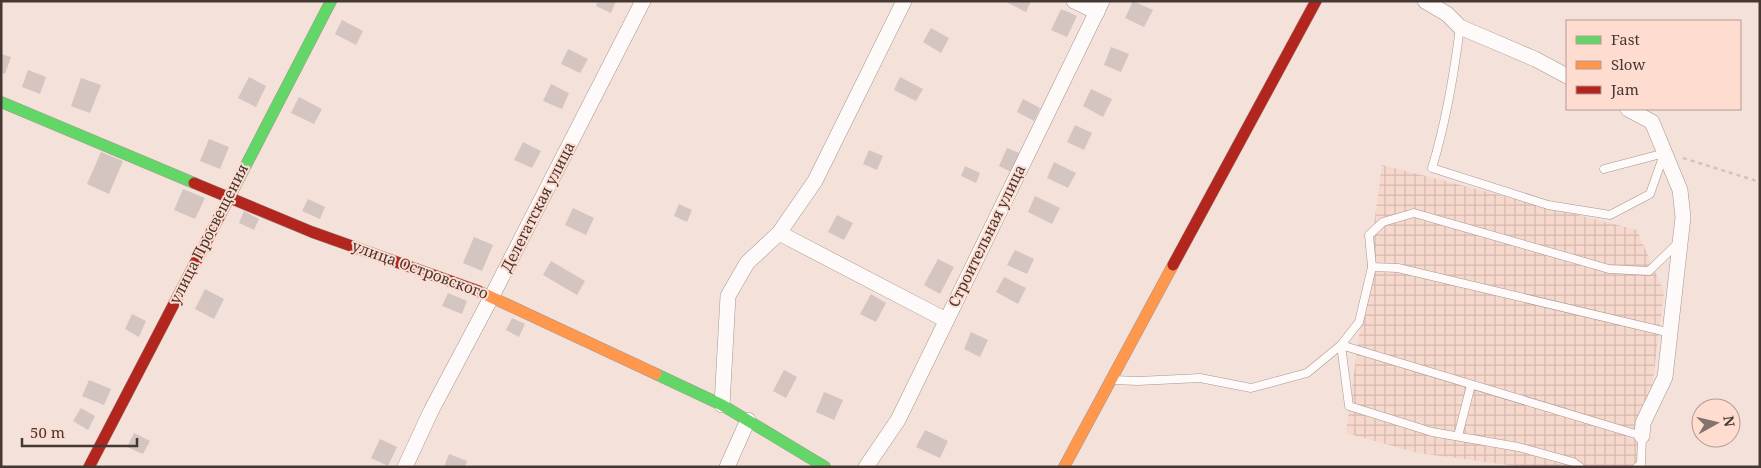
<svg xmlns="http://www.w3.org/2000/svg" width="1761" height="468" font-family="'Noto Serif',serif">
<defs>
<pattern id="industrial-grid" width="8" height="8" patternUnits="userSpaceOnUse" patternTransform="scale(1.25)"><rect width="8" height="8" fill="#f7d8cd"/><path d="M0 4h8M4 0v8" fill="none" stroke="#d5bab0"/></pattern>
</defs>
<rect width="100%" height="100%" fill="#f4e1da"/>
<polygon fill="url(#industrial-grid)" points="1382,165 1637,230 1664,292 1642,467 1524,467 1418,453 1346,433"/>
<g fill="#d4c5c0">
<polygon points="598,1 616,1 611,13 596,6"/>
<polygon points="1004,1 1031,1 1026,12"/>
<polygon points="1133,1 1153,10 1144,27 1125,18"/>
<polygon points="1061,9 1077,16 1067,37 1051,30"/>
<polygon points="342,20 363,31 356,45 335,34"/>
<polygon points="931,28 949,38 941,53 923,42"/>
<polygon points="1111,47 1129,54 1121,72 1104,65"/>
<polygon points="568,49 588,59 580,73 561,64"/>
<polygon points="1,54 11,57 5,74 1,72"/>
<polygon points="28,70 46,77 40,94 22,87"/>
<polygon points="249,77 266,86 256,107 238,98"/>
<polygon points="900,77 923,89 916,101 894,90"/>
<polygon points="81,78 101,85 90,113 71,106"/>
<polygon points="551,84 569,93 562,109 543,101"/>
<polygon points="1091,89 1112,99 1103,117 1083,106"/>
<polygon points="299,97 322,109 314,124 291,113"/>
<polygon points="1023,99 1040,108 1034,121 1017,112"/>
<polygon points="1075,125 1092,133 1084,150 1067,142"/>
<polygon points="209,139 229,147 220,169 200,161"/>
<polygon points="523,142 541,151 532,168 514,160"/>
<polygon points="1007,148 1019,153 1011,172 999,166"/>
<polygon points="869,150 883,156 877,170 863,164"/>
<polygon points="101,152 123,161 109,194 87,184"/>
<polygon points="1054,162 1076,173 1068,188 1047,178"/>
<polygon points="965,166 980,173 976,183 961,176"/>
<polygon points="183,189 205,198 195,219 174,210"/>
<polygon points="1035,196 1060,208 1052,224 1028,212"/>
<polygon points="308,199 325,207 320,219 302,211"/>
<polygon points="679,204 692,210 687,222 674,216"/>
<polygon points="573,208 594,218 586,235 565,225"/>
<polygon points="244,211 259,219 254,230 239,223"/>
<polygon points="837,215 853,223 844,240 828,232"/>
<polygon points="474,237 493,245 482,271 463,263"/>
<polygon points="1015,250 1034,259 1027,274 1007,265"/>
<polygon points="938,259 954,267 940,294 924,285"/>
<polygon points="551,261 585,281 577,295 543,275"/>
<polygon points="1004,277 1026,288 1018,304 996,292"/>
<polygon points="205,289 224,299 214,319 195,309"/>
<polygon points="448,293 467,301 462,314 442,306"/>
<polygon points="871,294 886,303 876,322 860,314"/>
<polygon points="132,314 146,321 139,337 125,329"/>
<polygon points="512,318 525,324 519,337 506,330"/>
<polygon points="971,332 988,340 980,357 964,349"/>
<polygon points="784,370 797,377 786,398 773,391"/>
<polygon points="89,380 111,389 104,405 82,396"/>
<polygon points="824,392 843,400 834,420 816,412"/>
<polygon points="81,408 95,416 88,430 73,421"/>
<polygon points="925,430 948,441 940,458 916,447"/>
<polygon points="134,433 150,441 143,454 127,447"/>
<polygon points="380,439 397,447 388,466 371,458"/>
<polygon points="449,454 467,461 465,467 444,467"/>
</g>
<g fill="none" stroke-linecap="round" stroke-linejoin="round">
<defs>
<g id="lane">
<path d="M 1460,27 C 1454,75 1446,122 1432,168 L 1548,205 L 1610,215 L 1650,194 L 1664,154"/>
<polyline points="1604,169 1665,153"/>
<polyline points="1372,267 1398,268 1671,333"/>
<polyline points="1113,380 1138,381 1200,378 1251,388 1307,373 1341,345 1359,322 1372,267 1369,235 1383,222 1414,213 1609,269 1649,271 1678,243"/>
<polyline points="1458,436 1471,385"/>
<polyline points="1580,467 1573,462 1518,447 1432,432 1349,406 1341,345 1642,436 1641,464 1637,467"/>
</g>
<g id="street">
<polyline points="1074,1 1097,12"/>
<polyline points="1425,1 1447,14 1460,27 1535,59 1567,76"/>
<polyline points="1628,109 1652,122 1680,190 1683,217 1665,377 1643,423 1642,436"/>
<polyline points="779,233 946,320"/>
<polyline points="722,405 728,296 747,263 779,233 815,181 904,1"/>
<polyline points="405,467 431,411 492,296 643,1"/>
<polyline points="727,467 748,420"/>
<polyline points="866,467 898,420 1102,1"/>
</g>
<g id="fast">
<polyline points="1,102 194,183"/>
<polyline points="230,196 331,1"/>
<polyline points="656,374 722,405 825,467"/>
</g>
<g id="slow">
<polyline points="478,291 656,374"/>
<polyline points="1064,467 1173,265"/>
</g>
<g id="jam">
<polyline points="194,183 312,232 478,291"/>
<polyline points="1173,265 1316,1"/>
<polyline points="89,467 230,196"/>
</g>
</defs>
<use href="#lane" stroke="#a49791" stroke-width="9"/>
<use href="#street" stroke="#a49791" stroke-width="16"/>
<use href="#fast" stroke="#a49791" stroke-width="12"/>
<use href="#slow" stroke="#a49791" stroke-width="12"/>
<use href="#jam" stroke="#a49791" stroke-width="12"/>
<polyline stroke="#ccc5c3" stroke-width="2.5" stroke-dasharray="4 4" stroke-linecap="butt" points="1683,158 1760,182"/>
<use href="#lane" stroke="#fdfaf9" stroke-width="8"/>
<use href="#street" stroke="#fdfaf9" stroke-width="15"/>
<use href="#fast" stroke="#63d668" stroke-width="11"/>
<use href="#slow" stroke="#ff974d" stroke-width="11"/>
<use href="#jam" stroke="#b3261e" stroke-width="11"/>
</g>
<g text-anchor="middle" stroke-width="4" stroke-linejoin="round" paint-order="stroke">
<g font-size="15" fill="#453833" stroke="#fedcd0">
<text transform="translate(538 207) rotate(-63)" y="5">Делегатская улица</text>
<text transform="translate(209 234) rotate(-63)" y="5">улица Просвещения</text>
<text transform="translate(987 236) rotate(-64)" y="5">Строительная улица</text>
<text transform="translate(420 270) rotate(20)" y="5">улица Островского</text>
</g>
</g>
<rect width="1761" height="468" fill="none" stroke="#453833" stroke-width="5"/>
<rect x="1566" y="20" width="175" height="90" fill="#fedcd0" stroke="#b49a91"/>
<rect x="1576" y="36" width="25" height="8" fill="#63d668" stroke="#b49a91"/>
<text x="1611" y="45" font-size="15" fill="#453833">Fast</text>
<rect x="1576" y="61" width="25" height="8" fill="#ff974d" stroke="#b49a91"/>
<text x="1611" y="70" font-size="15" fill="#453833">Slow</text>
<rect x="1576" y="86" width="25" height="8" fill="#b3261e" stroke="#b49a91"/>
<text x="1611" y="95" font-size="15" fill="#453833">Jam</text>
<g transform="translate(1716 423) rotate(82)"><circle r="24" fill="#fedcd0" stroke="#b49a91"/>
<path d="M0-4L9 19L0 12L-9 19Z" fill="#82736d"/>
<text y="-8" font-size="14" font-weight="bold" text-anchor="middle" fill="#453833">N</text>
</g>
<path d="M22 438v8h115v-8" fill="none" stroke="#453833" stroke-width="2.5"/>
<text x="30" y="438" font-size="15" fill="#453833" stroke="#fedcd0" stroke-width="4" paint-order="stroke">50 m</text>
</svg>
